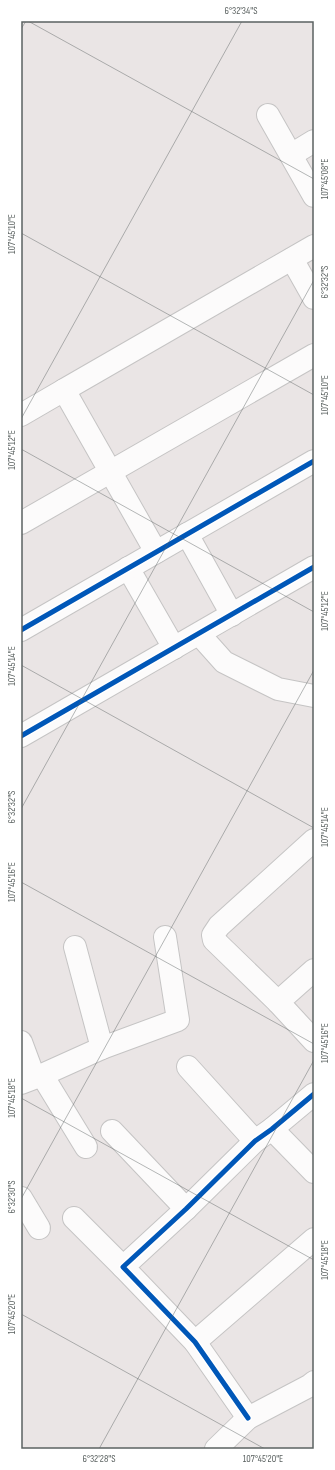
<svg xmlns="http://www.w3.org/2000/svg" width="335" height="1470" font-family="'Sofia Sans Condensed',sans-serif">
<rect width="100%" height="100%" fill="#eae5e5"/>
<g fill="none" stroke-linecap="round" stroke-linejoin="round">
<defs>
<g id="minor">
<polyline points="268,115 314,196"/>
<polyline points="291,155 314,141"/>
<polyline points="292,259 314,298"/>
<polyline points="64,390 314,246"/>
<polyline points="21,415 64,390 156,552"/>
<polyline points="21,523 314,355"/>
<polyline points="187,534 232,615"/>
<polyline points="128,568 174,648"/>
<polyline points="21,630 314,461"/>
<polyline points="199,634 224,662 278,689 314,696"/>
<polyline points="21,736 314,567"/>
<polyline points="75,947 102,1048"/>
<polyline points="314,970 278,1002 314,1041"/>
<polyline points="278,1002 214,940 213,935 219,926 314,840"/>
<polyline points="21,1042 34,1077"/>
<polyline points="188,1067 255,1141"/>
<polyline points="42,1075 86,1147"/>
<polyline points="21,1083 42,1075 102,1048 178,1020 165,937"/>
<polyline points="272,1129 314,1172"/>
<polyline points="112,1131 186,1209"/>
<polyline points="21,1198 39,1228"/>
<polyline points="74,1218 123,1267"/>
<polyline points="195,1342 314,1239"/>
<polyline points="248,1418 195,1342 123,1267 186,1209 255,1141 272,1129 314,1094"/>
<polyline points="216,1449 248,1418 309,1386 314,1382"/>
</g>
</defs>
<use href="#minor" stroke="#c5c4c4" stroke-width="24"/>
<use href="#minor" stroke="#fcfbfb" stroke-width="22"/>
<defs>
<g id="cycleway">
<polyline points="21,630 314,461"/>
<polyline points="21,736 314,567"/>
<polyline points="248,1418 195,1342 123,1267 186,1209 255,1141 272,1129 314,1094"/>
</g>
</defs>
<use href="#cycleway" stroke="#fff" stroke-width="8"/>
<use href="#cycleway" stroke="#0057b8" stroke-width="5"/>
</g>
<path fill="none" stroke="#5b6261" stroke-width="1" stroke-opacity="0.45" d="M 28,21 L 314,179M 21,29 L 26,21M 21,233 L 314,395M 21,419 L 242,21M 21,449 L 314,612M 21,665 L 314,828M 21,809 L 314,280M 21,882 L 314,1044M 21,1098 L 314,1260M 21,1199 L 314,670M 21,1314 L 265,1449M 99,1449 L 314,1060"/>
<rect width="335" height="1470" fill="none" stroke="#ffffff" stroke-width="44"/>
<rect x="22" y="22" width="291" height="1426" fill="none" stroke="#5b6261" stroke-width="1.5"/>
<g font-size="10" text-anchor="middle" fill="#5b6261">
<text x="241" y="14">6°32'34"S</text>
<text transform="translate(324 179) rotate(-90)" y="4">107°45'08"E</text>
<text transform="translate(11 234) rotate(-90)" y="4">107°45'10"E</text>
<text transform="translate(324 282) rotate(-90)" y="4">6°32'32"S</text>
<text transform="translate(324 395) rotate(-90)" y="4">107°45'10"E</text>
<text transform="translate(11 450) rotate(-90)" y="4">107°45'12"E</text>
<text transform="translate(324 611) rotate(-90)" y="4">107°45'12"E</text>
<text transform="translate(11 666) rotate(-90)" y="4">107°45'14"E</text>
<text transform="translate(11 807) rotate(-90)" y="4">6°32'32"S</text>
<text transform="translate(324 827) rotate(-90)" y="4">107°45'14"E</text>
<text transform="translate(11 882) rotate(-90)" y="4">107°45'16"E</text>
<text transform="translate(324 1043) rotate(-90)" y="4">107°45'16"E</text>
<text transform="translate(11 1098) rotate(-90)" y="4">107°45'18"E</text>
<text transform="translate(11 1197) rotate(-90)" y="4">6°32'30"S</text>
<text transform="translate(324 1260) rotate(-90)" y="4">107°45'18"E</text>
<text transform="translate(11 1314) rotate(-90)" y="4">107°45'20"E</text>
<text x="99" y="1462">6°32'28"S</text>
<text x="263" y="1462">107°45'20"E</text>
</g>
</svg>
